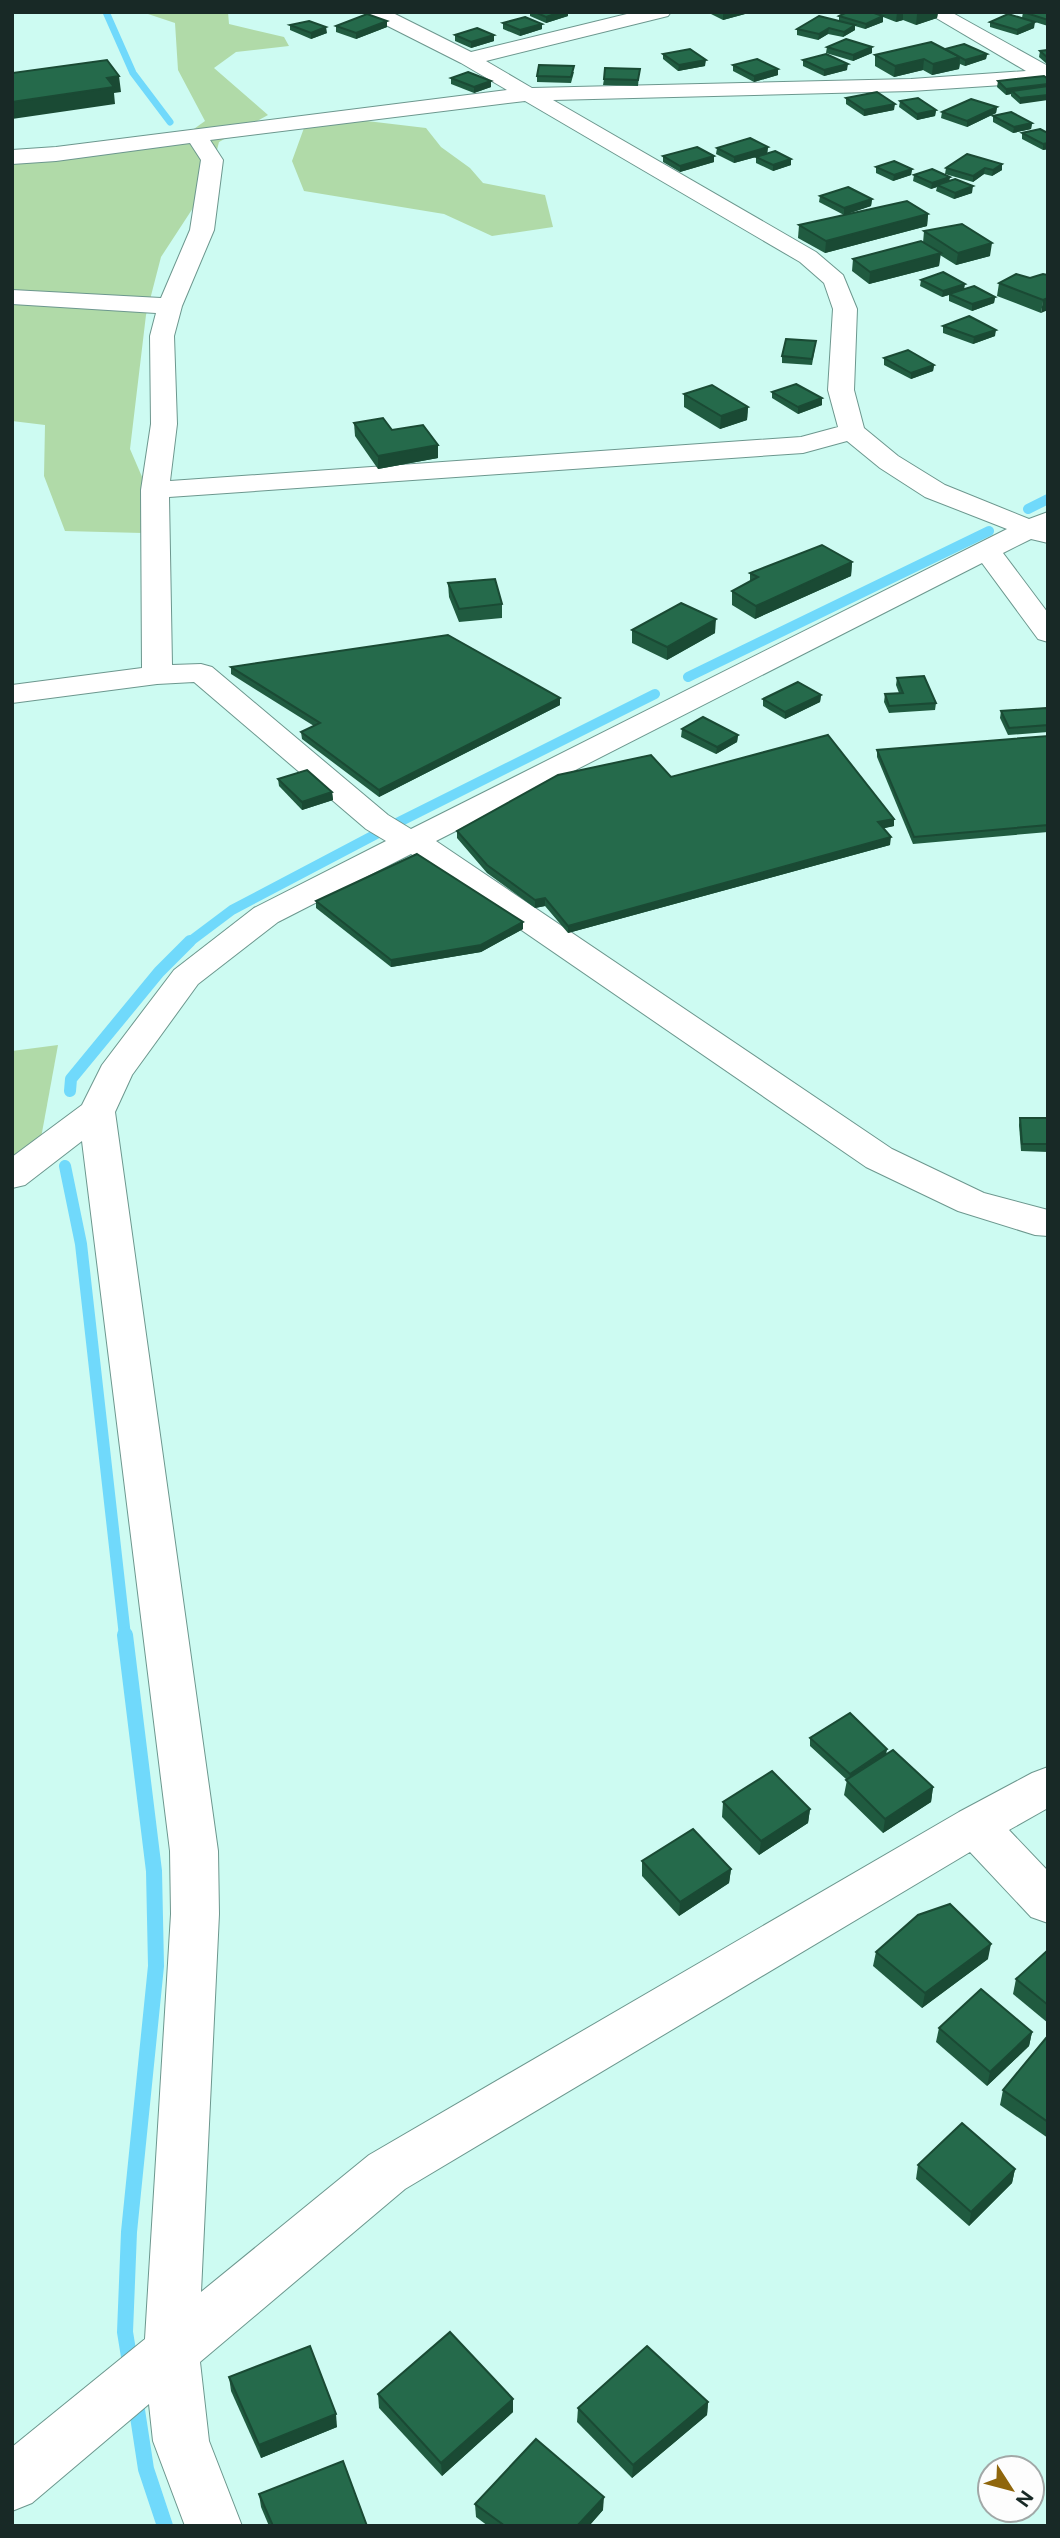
<svg xmlns="http://www.w3.org/2000/svg" width="1060" height="2538" font-family="'Public Sans',sans-serif">
<rect width="100%" height="100%" fill="#cdfbf2"/>
<g fill="#b0daa8">
<polygon points="142,12 228,12 229,24 284,37 289,46 236,52 214,68 268,115 219,142 208,185 161,257 146,315 130,449 155,507 142,533 65,531 44,476 45,425 12,421 12,162 173,144 205,121 178,70 175,23"/>
<polygon points="333,117 426,128 441,147 470,168 483,183 545,195 553,227 492,236 444,214 304,191 292,161 304,128"/>
<polygon points="58,1045 41,1138 12,1156 12,1051"/>
</g>
<g fill="none" stroke-linecap="round" stroke-linejoin="round">
<polyline stroke="#70d9fb" stroke-width="7" points="106,12 133,73 170,122"/>
<g stroke="#70d9fb" stroke-width="10">
<polyline points="1028,509 1048,499"/>
<polyline points="688,677 989,531"/>
<polyline points="188,943 232,910 401,821 655,694"/>
</g>
<g stroke="#70d9fb" stroke-width="12">
<polyline points="70,1091 71,1079 159,972 190,941"/>
<polyline points="65,1166 81,1244 125,1636"/>
</g>
<g stroke="#70d9fb" stroke-width="16">
<polyline points="125,1635 154,1871 156,1966 129,2232 125,2332 131,2369"/>
<polyline points="135,2397 146,2469 165,2526"/>
</g>
<defs>
<path id="minor" d="M 365,12 L 391,12 L 471,52 L 635,12 L 671,12 L 668,16 L 486,61 L 532,88 L 911,79 L 1026,71 L 926,12 L 951,12 L 1048,66 L 1048,82 L 911,91 L 553,100 L 816,252 L 843,275 L 857,309 L 854,390 L 864,428 L 898,456 L 945,485 L 1029,519 L 1048,512 L 1048,543 L 1031,539 L 1003,553 L 1048,613 L 1048,642 L 1038,639 L 982,563 L 436,841 L 892,1149 L 984,1193 L 1048,1210 L 1048,1236 L 1035,1235 L 958,1211 L 866,1167 L 411,854 L 278,922 L 198,984 L 132,1075 L 115,1112 L 218,1851 L 219,1914 L 201,2292 L 369,2155 L 959,1812 L 1032,1773 L 1048,1767 L 1048,1808 L 1009,1830 L 1048,1871 L 1048,1923 L 1031,1917 L 970,1852 L 405,2189 L 200,2362 L 209,2441 L 242,2526 L 185,2526 L 153,2441 L 149,2404 L 32,2503 L 12,2511 L 12,2447 L 145,2339 L 171,1914 L 170,1851 L 82,1141 L 25,1185 L 12,1188 L 12,1157 L 82,1105 L 102,1065 L 174,970 L 254,908 L 386,841 L 366,829 L 194,682 L 157,684 L 12,703 L 12,685 L 142,668 L 141,490 L 151,424 L 150,336 L 156,313 L 12,304 L 12,290 L 161,298 L 190,230 L 201,160 L 190,143 L 56,161 L 12,164 L 12,150 L 56,147 L 507,90 L 461,63 L 368,16 ZM 525,101 L 800,262 L 824,283 L 833,309 L 828,390 L 838,427 L 801,437 L 170,481 L 177,424 L 174,336 L 182,306 L 214,230 L 223,160 L 210,140 ZM 847,441 L 880,468 L 925,497 L 1007,529 L 411,829 L 388,815 L 212,667 L 201,664 L 172,665 L 169,497 L 803,453 Z"/>
</defs>
<use href="#minor" stroke="#6c978e" stroke-width="2"/>
<use href="#minor" fill="#fff" fill-rule="evenodd"/>
</g>
<g fill="#205b40">
<polygon points="530,12 568,12 568,16 546,23 530,16"/>
<polygon points="707,12 745,12 745,14 723,20"/>
<polygon points="876,12 938,12 937,18 916,25 903,20 896,22 883,17 883,22 865,29 855,26 855,30 843,37 828,34 818,40 797,35 797,29 839,21 839,16 876,14"/>
<polygon points="1023,12 1048,12 1048,26 1022,18"/>
<polygon points="387,21 387,27 356,39 336,32 336,26"/>
<polygon points="990,22 1034,28 1017,35 990,27"/>
<polygon points="503,23 542,29 520,36 503,29"/>
<polygon points="290,25 327,33 311,39 290,30"/>
<polygon points="455,35 494,35 494,41 471,48 455,41"/>
<polygon points="827,47 872,47 872,53 853,61 826,53"/>
<polygon points="945,49 987,54 986,59 965,66 960,64 959,69 932,75 923,70 894,77 875,66 875,55"/>
<polygon points="1048,50 1048,65 1039,57 1040,51"/>
<polygon points="663,54 705,66 678,71 663,59"/>
<polygon points="803,60 847,70 824,76 803,66"/>
<polygon points="733,65 778,69 778,75 754,82 733,71"/>
<polygon points="574,72 571,83 537,82 537,76"/>
<polygon points="639,75 638,86 603,85 604,79"/>
<polygon points="451,78 491,87 474,93 451,84"/>
<polygon points="1048,79 1020,104 1011,96 1011,94 1006,95 997,87 998,81"/>
<polygon points="846,98 894,110 864,116 846,104"/>
<polygon points="900,101 936,110 935,116 917,120 899,107"/>
<polygon points="997,107 996,113 967,127 941,118 942,112"/>
<polygon points="993,116 1032,123 1031,129 1013,133 993,122"/>
<polygon points="1022,133 1048,133 1048,149 1043,150 1022,139"/>
<polygon points="768,147 767,154 734,163 716,154 717,148"/>
<polygon points="967,154 1002,170 992,176 984,174 973,182 945,174 946,168"/>
<polygon points="663,156 714,156 714,162 680,172 663,162"/>
<polygon points="756,157 791,159 791,165 773,171 756,163"/>
<polygon points="876,167 912,169 911,175 893,181 876,173"/>
<polygon points="914,175 949,181 972,193 954,199 936,191 937,187 931,189 913,181"/>
<polygon points="820,196 872,199 871,206 844,215 819,202"/>
<polygon points="928,214 927,226 825,253 798,238 799,225"/>
<polygon points="924,231 990,256 956,265 940,255 939,266 869,284 852,271 853,259 923,243"/>
<polygon points="1048,275 1041,313 997,296 999,283"/>
<polygon points="921,280 995,297 994,303 972,311 949,301 949,295 942,297 920,286"/>
<polygon points="943,326 995,336 973,344 943,333"/>
<polygon points="816,341 812,365 782,363 782,356"/>
<polygon points="884,358 934,365 933,371 911,379 884,365"/>
<polygon points="772,392 822,405 798,414 772,398"/>
<polygon points="684,394 748,407 747,420 720,429 684,407"/>
<polygon points="354,423 392,430 438,445 438,458 378,469 355,436"/>
<polygon points="852,562 851,576 755,619 732,605 732,591 750,582 750,573"/>
<polygon points="448,583 502,604 502,618 459,622 449,597"/>
<polygon points="632,630 715,633 667,660 632,643"/>
<polygon points="231,667 560,705 379,797 302,739 301,732 314,726 231,674"/>
<polygon points="897,678 936,703 935,710 889,713 884,702 885,694 899,693 896,685"/>
<polygon points="821,695 820,702 785,719 763,706 763,699"/>
<polygon points="1001,711 1048,711 1048,732 1008,735 1000,718"/>
<polygon points="682,729 738,735 737,742 716,754 681,737"/>
<polygon points="1048,736 1048,832 913,844 877,757 877,750"/>
<polygon points="671,777 894,819 894,826 883,828 890,845 568,933 545,906 535,908 487,873 457,838 457,831"/>
<polygon points="278,779 332,792 333,800 302,810 279,786"/>
<polygon points="316,901 523,929 481,952 391,967 316,908"/>
<polygon points="1020,1118 1048,1118 1048,1152 1021,1151 1019,1125"/>
<polygon points="810,1738 886,1754 933,1787 931,1802 883,1833 844,1795 847,1780 810,1746"/>
<polygon points="723,1802 810,1809 808,1823 759,1855 722,1817"/>
<polygon points="642,1861 731,1869 729,1883 679,1916 642,1876"/>
<polygon points="1048,1950 1048,2023 1013,1994 1016,1979"/>
<polygon points="876,1952 988,1959 922,2008 873,1966"/>
<polygon points="939,2028 1032,2032 1029,2046 987,2086 936,2042"/>
<polygon points="1048,2039 1048,2138 1000,2105 1003,2090"/>
<polygon points="918,2165 1015,2169 1012,2183 969,2226 916,2179"/>
<polygon points="229,2377 337,2427 261,2458 231,2391"/>
<polygon points="378,2394 513,2399 513,2412 442,2476 379,2408"/>
<polygon points="708,2402 707,2415 632,2478 577,2422 578,2408"/>
<polygon points="259,2494 367,2526 269,2526 261,2507"/>
<polygon points="475,2504 603,2510 589,2526 488,2526 476,2517"/>
</g>
<g fill="#1a4a34">
<polygon points="561,12 568,12 568,16 546,23 546,17"/>
<polygon points="729,12 745,12 745,14 723,20 723,14"/>
<polygon points="897,12 903,12 903,20 896,22"/>
<polygon points="923,12 938,12 937,18 916,25 917,14"/>
<polygon points="883,16 883,22 865,29 866,24"/>
<polygon points="387,21 387,27 356,39 356,33"/>
<polygon points="1035,22 1034,28 1017,35 1017,30"/>
<polygon points="542,24 542,29 520,36 520,30"/>
<polygon points="855,25 855,30 843,37 844,32"/>
<polygon points="326,27 327,33 311,39 311,33"/>
<polygon points="829,28 828,34 818,40 819,34"/>
<polygon points="494,35 494,41 471,48 471,42"/>
<polygon points="872,47 872,53 853,61 853,55"/>
<polygon points="987,54 986,59 965,66 965,60"/>
<polygon points="960,57 959,69 932,75 933,64"/>
<polygon points="924,59 923,70 894,77 895,66"/>
<polygon points="706,60 705,66 678,71 679,65"/>
<polygon points="848,64 847,70 824,76 824,70"/>
<polygon points="778,69 778,75 754,82 754,76"/>
<polygon points="119,76 121,92 114,93 115,104 12,119 12,102 107,78"/>
<polygon points="491,81 491,87 474,93 474,87"/>
<polygon points="1048,84 1048,89 1012,91 1011,94 1006,95 1006,89"/>
<polygon points="1048,95 1048,100 1020,104 1020,98"/>
<polygon points="895,104 894,110 864,116 864,110"/>
<polygon points="997,107 996,113 967,127 967,121"/>
<polygon points="936,110 935,116 917,120 917,114"/>
<polygon points="1032,123 1031,129 1013,133 1014,127"/>
<polygon points="1048,143 1048,149 1043,150 1043,144"/>
<polygon points="768,147 767,154 734,163 734,157"/>
<polygon points="714,156 714,162 680,172 680,166"/>
<polygon points="791,159 791,165 773,171 773,165"/>
<polygon points="1002,164 1002,170 992,176 993,170"/>
<polygon points="985,168 984,174 973,182 973,176"/>
<polygon points="912,169 911,175 893,181 894,175"/>
<polygon points="950,177 949,183 937,185 937,187 931,189 932,183"/>
<polygon points="973,186 972,193 954,199 955,193"/>
<polygon points="872,199 871,206 844,215 844,208"/>
<polygon points="928,214 927,226 825,253 826,241"/>
<polygon points="992,243 990,256 956,265 958,253"/>
<polygon points="941,253 939,266 869,284 870,272"/>
<polygon points="965,284 964,290 942,297 943,291"/>
<polygon points="995,297 994,303 972,311 972,304"/>
<polygon points="1048,298 1048,310 1041,313 1043,300"/>
<polygon points="996,330 995,336 973,344 974,337"/>
<polygon points="934,365 933,371 911,379 911,373"/>
<polygon points="822,398 822,405 798,414 798,407"/>
<polygon points="748,407 747,420 720,429 721,416"/>
<polygon points="438,445 438,458 378,469 378,456"/>
<polygon points="852,562 851,576 755,619 756,606"/>
<polygon points="716,619 715,633 667,660 667,647"/>
<polygon points="821,695 820,702 785,719 785,712"/>
<polygon points="560,698 560,705 379,797 379,790"/>
<polygon points="738,735 737,742 716,754 717,747"/>
<polygon points="332,792 333,800 302,810 302,802"/>
<polygon points="894,819 894,826 877,830 878,822"/>
<polygon points="891,837 890,845 568,933 568,926"/>
<polygon points="545,898 545,906 535,908 535,900"/>
<polygon points="523,922 523,929 481,952 391,967 391,960"/>
<polygon points="887,1749 886,1756 849,1782 850,1774"/>
<polygon points="933,1787 931,1802 883,1833 885,1819"/>
<polygon points="810,1809 808,1823 759,1855 761,1841"/>
<polygon points="731,1869 729,1883 679,1916 680,1902"/>
<polygon points="991,1944 988,1959 922,2008 925,1993"/>
<polygon points="1032,2032 1029,2046 987,2086 990,2072"/>
<polygon points="1015,2169 1012,2183 969,2226 971,2212"/>
<polygon points="513,2399 513,2412 442,2476 441,2463"/>
<polygon points="708,2402 707,2415 632,2478 633,2465"/>
<polygon points="336,2414 337,2427 261,2458 259,2445"/>
<polygon points="604,2497 603,2510 589,2526 577,2526"/>
</g>
<g fill="#256a4b" stroke="#1a4a34" stroke-width="2">
<polygon points="535,12 561,12 546,17"/>
<polygon points="847,12 871,12 883,16 866,24 839,16"/>
<polygon points="1023,12 1048,12 1048,20"/>
<polygon points="367,14 387,21 356,33 336,26"/>
<polygon points="1008,14 1035,22 1017,30 990,22"/>
<polygon points="819,16 855,25 844,32 829,28 819,34 797,29"/>
<polygon points="525,17 542,24 520,30 503,23"/>
<polygon points="309,21 326,27 311,33 290,25"/>
<polygon points="477,28 494,35 471,42 455,35"/>
<polygon points="846,39 872,47 853,55 827,47"/>
<polygon points="931,42 960,57 933,64 924,59 895,66 875,55"/>
<polygon points="964,44 987,54 965,60 945,49"/>
<polygon points="690,49 706,60 679,65 663,54"/>
<polygon points="1048,50 1048,58 1040,51"/>
<polygon points="826,54 848,64 824,70 803,60"/>
<polygon points="757,59 778,69 754,76 733,65"/>
<polygon points="107,60 119,76 107,78 114,87 12,102 12,73"/>
<polygon points="539,65 574,66 571,77 537,76"/>
<polygon points="605,68 640,69 638,80 604,79"/>
<polygon points="468,72 491,81 474,87 451,78"/>
<polygon points="1044,76 1048,79 1048,84 1006,89 998,81"/>
<polygon points="1048,86 1048,95 1020,98 1012,91"/>
<polygon points="877,92 895,104 864,110 846,98"/>
<polygon points="918,98 936,110 917,114 900,101"/>
<polygon points="971,99 997,107 967,121 942,112"/>
<polygon points="1011,112 1032,123 1014,127 993,116"/>
<polygon points="1040,129 1048,133 1048,143 1043,144 1022,133"/>
<polygon points="750,138 768,147 734,157 717,148"/>
<polygon points="697,147 714,156 680,166 663,156"/>
<polygon points="775,151 791,159 773,165 756,157"/>
<polygon points="967,154 1002,164 993,170 985,168 973,176 946,168"/>
<polygon points="894,161 912,169 894,175 876,167"/>
<polygon points="932,169 950,177 932,183 914,175"/>
<polygon points="955,179 973,186 955,193 937,185"/>
<polygon points="848,187 872,199 844,208 820,196"/>
<polygon points="907,201 928,214 826,241 799,225"/>
<polygon points="962,224 992,243 958,253 924,231"/>
<polygon points="921,241 941,253 870,272 853,259"/>
<polygon points="943,272 965,284 943,291 921,280"/>
<polygon points="1016,274 1030,278 1043,274 1048,275 1048,298 1043,300 999,283"/>
<polygon points="974,286 995,297 972,304 949,294"/>
<polygon points="969,316 996,330 974,337 943,326"/>
<polygon points="786,339 816,341 812,359 782,356"/>
<polygon points="908,350 934,365 911,373 884,358"/>
<polygon points="796,384 822,398 798,407 772,392"/>
<polygon points="712,385 748,407 721,416 684,394"/>
<polygon points="383,418 392,430 423,425 438,445 378,456 354,423"/>
<polygon points="822,545 852,562 756,606 732,591 758,577 750,573"/>
<polygon points="495,579 502,604 459,609 448,583"/>
<polygon points="681,603 716,619 667,647 632,630"/>
<polygon points="448,635 560,698 379,790 301,732 320,723 231,667"/>
<polygon points="924,676 936,703 889,706 885,694 903,693 897,678"/>
<polygon points="798,682 821,695 785,712 763,699"/>
<polygon points="1046,708 1048,711 1048,725 1009,728 1001,711"/>
<polygon points="703,717 738,735 717,747 682,729"/>
<polygon points="828,735 894,819 878,822 891,837 568,926 545,898 535,900 487,865 457,831 558,775 651,755 671,777"/>
<polygon points="1048,736 1048,825 914,837 877,750"/>
<polygon points="307,770 332,792 302,802 278,779"/>
<polygon points="417,854 523,922 481,945 391,960 316,901"/>
<polygon points="1020,1118 1048,1118 1048,1144 1022,1144"/>
<polygon points="850,1713 887,1749 850,1774 810,1738"/>
<polygon points="893,1750 933,1787 885,1819 846,1780"/>
<polygon points="772,1771 810,1809 761,1841 723,1802"/>
<polygon points="693,1829 731,1869 680,1902 642,1861"/>
<polygon points="950,1904 991,1944 925,1993 876,1952 918,1915"/>
<polygon points="1048,1950 1048,2005 1016,1979"/>
<polygon points="981,1989 1032,2032 990,2072 939,2028"/>
<polygon points="1046,2038 1048,2039 1048,2122 1003,2090"/>
<polygon points="962,2123 1015,2169 971,2212 918,2165"/>
<polygon points="450,2332 513,2399 441,2463 378,2394"/>
<polygon points="310,2346 336,2414 259,2445 229,2377"/>
<polygon points="647,2346 708,2402 633,2465 578,2408"/>
<polygon points="536,2439 604,2497 577,2526 505,2526 475,2504"/>
<polygon points="343,2461 367,2526 273,2526 259,2494"/>
</g>
<rect width="1060" height="2538" fill="none" stroke="#182926" stroke-width="28"/>
<g transform="translate(1011 2489) rotate(126)"><circle r="33" fill="#fdfdfd" stroke="#a1a8a7" stroke-width="2"/>
<path d="M0-5L12 26L0 18L-12 26Z" fill="#8f660c"/>
<text y="-10" font-size="19" font-weight="bold" text-anchor="middle" fill="#182926">N</text>
</g>
</svg>
